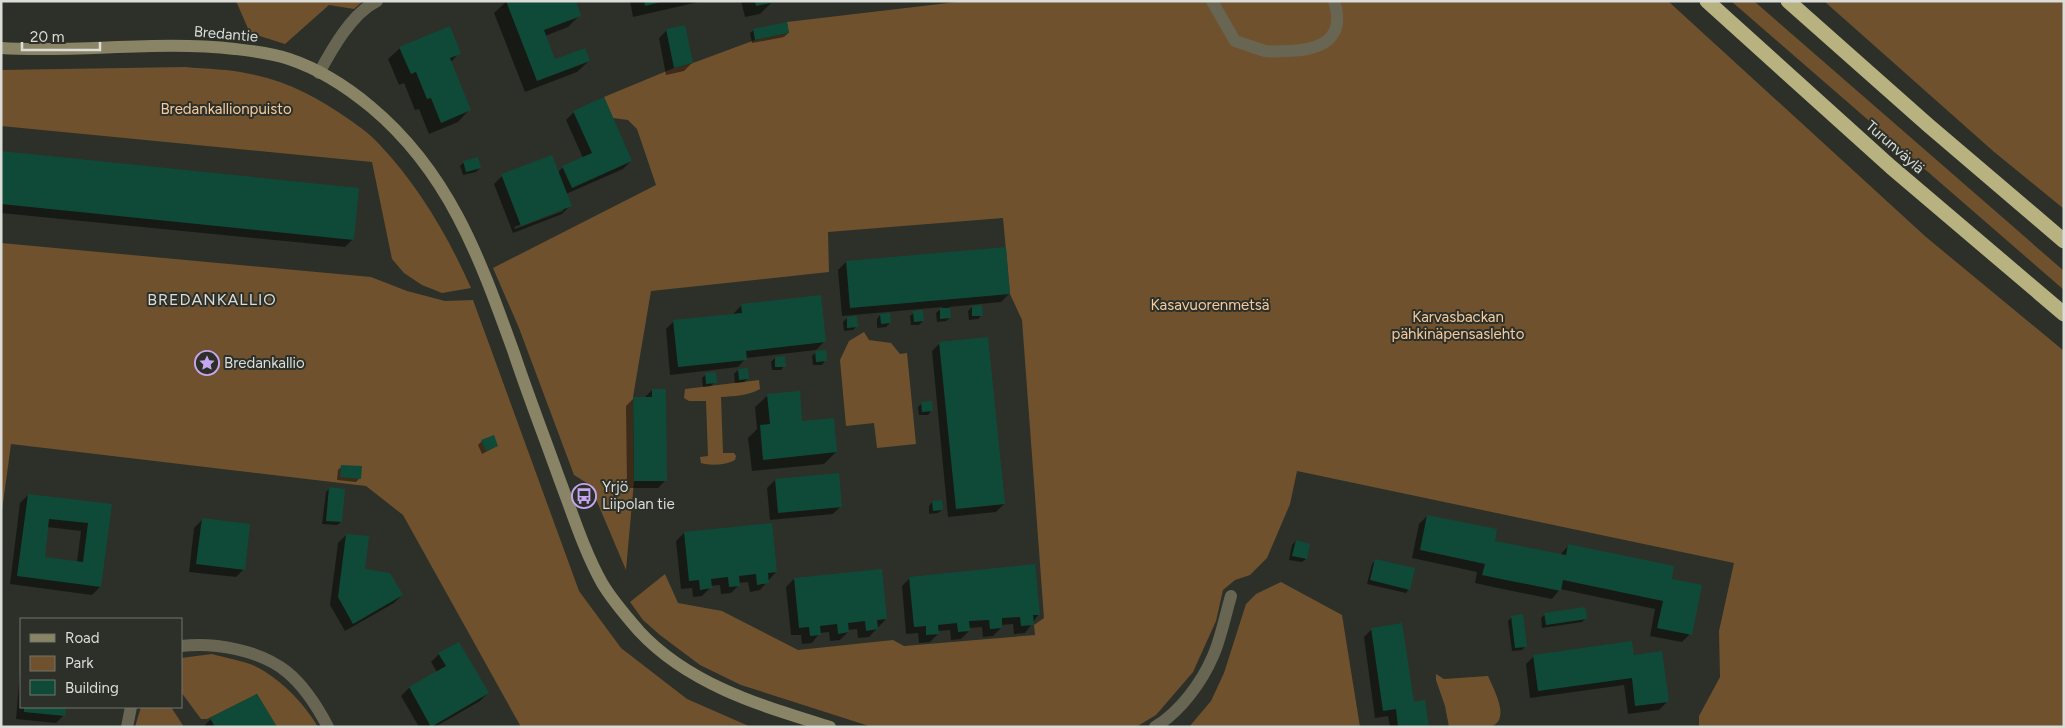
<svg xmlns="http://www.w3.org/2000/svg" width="2065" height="728" font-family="Figtree,sans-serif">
<rect width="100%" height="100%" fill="#2c3029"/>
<g fill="#70512e">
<polygon points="236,1 363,1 354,9 329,5 285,44 250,33"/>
<polygon points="965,1 1668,1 1926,237 2064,351 2064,727 1699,727 1699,716 1720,677 1719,631 1734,563 1297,471 1290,504 1267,558 1250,575 1235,580 1223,590 1216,621 1193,672 1156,715 1136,727 872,727 741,685 700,665 660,635 643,620 630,602 665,574 678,603 722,611 798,650 893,640 904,646 1035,635 1034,625 1044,618 1022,320 1010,294 1003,218 828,232 829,272 651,291 633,397 634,481 626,570 590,485 574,475 519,328 493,268 656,185 637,129 628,120 613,118 604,97 674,68 693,63 755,40 789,33 787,22"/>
<polygon points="1731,1 1754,1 2064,271 2064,290"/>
<polygon points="1824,1 2064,1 2064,209 1993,151"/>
<path d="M 185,67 C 207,69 229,69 250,74 C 288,81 318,98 350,120 C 360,127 371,135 379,144 C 418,185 448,236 471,288 L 442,293 L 422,285 L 404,273 L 392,259 L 372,162 L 1,126 L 1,70 Z"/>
<polygon points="1,243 371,277 407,291 445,301 473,300 579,591 621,648 687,699 751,727 521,727 403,515 366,486 11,444 1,518"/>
<polygon points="864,332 869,340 891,343 900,354 907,353 916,444 877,448 874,423 846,426 840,360 849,341"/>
<path d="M 759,380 L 760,389 C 748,396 734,396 721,397 L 723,453 L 734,453 L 736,456 L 735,460 C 727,465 710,466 701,463 L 700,457 L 708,456 L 706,401 L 689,401 L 684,398 L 685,389 Z"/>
<polygon points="1281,582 1342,615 1360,727 1189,727 1211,701 1224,673 1246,604 1256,594"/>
<path d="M 212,654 C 229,659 249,661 264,671 C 286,685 305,705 318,727 L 277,727 L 257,694 L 207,719 L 201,719 L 181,692 L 181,658 Z"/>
<path d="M 1436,674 L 1444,679 L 1488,676 C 1494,690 1513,723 1488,727 L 1449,727 L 1445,706 L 1436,680 Z"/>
<polygon points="141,707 171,707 184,727 135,727"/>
</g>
<g fill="#0007" fill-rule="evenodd">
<polygon points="507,1 580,15 568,27 545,36 555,61 589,61 577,72 525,92 494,13"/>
<polygon points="630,1 703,1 633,17"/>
<polygon points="741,1 772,1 772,2 760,14 745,17"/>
<polygon points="667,30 692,63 684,71 666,75 659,38"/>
<polygon points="754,30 788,33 784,37 752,43 750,33"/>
<polygon points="400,48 459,53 450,63 469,110 458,122 429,134 419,109 415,110 404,83 399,85 388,59"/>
<path d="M 574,112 L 631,161 L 623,169 L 566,194 L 570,206 L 562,214 L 513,233 L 494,184 L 502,176 L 558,172 L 563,167 L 583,158 L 566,120 ZM 563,208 L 563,211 L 515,229 L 514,227 Z"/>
<polygon points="1,152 353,239 345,247 1,213"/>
<polygon points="464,162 480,168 476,172 463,175 460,166"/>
<polygon points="846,262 1009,294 1001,302 949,307 950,318 946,321 937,322 936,313 943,307 842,316 838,270"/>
<polygon points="742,305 824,342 816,350 746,358 738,367 670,375 666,329 674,321 734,315 734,313"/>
<polygon points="972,307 981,316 978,319 969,320 968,311"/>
<polygon points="914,313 923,321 919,325 911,325 910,316"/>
<polygon points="880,315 890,323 886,327 877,328 877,319"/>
<polygon points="847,318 856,327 853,330 844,331 843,322"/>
<polygon points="940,343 1004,504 996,512 948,517 932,351"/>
<polygon points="816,352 825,361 822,365 813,365 812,356"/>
<polygon points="775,358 784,366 781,370 772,370 771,362"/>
<polygon points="738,370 748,379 744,382 735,383 734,374"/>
<polygon points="706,374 715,382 711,386 703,387 702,378"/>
<polygon points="652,390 666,480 658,488 627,488 626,406 634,398 644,398"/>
<polygon points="767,396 801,422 836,452 824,464 752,471 748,438 757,429 755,407"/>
<polygon points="922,403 931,411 928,415 919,415 918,407"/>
<polygon points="482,441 497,446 482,454 478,445"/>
<polygon points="342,466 360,478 356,482 337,480 338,470"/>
<polygon points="775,480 841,506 833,514 770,520 767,488"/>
<polygon points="330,488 341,522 337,525 322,524 326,492"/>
<path d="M 28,495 L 110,505 L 100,587 L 92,595 L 10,584 L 20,503 ZM 47,527 L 81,531 L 77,562 L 43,558 Z"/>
<polygon points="932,502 942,510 938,513 929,514 929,506"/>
<polygon points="1427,516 1494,541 1560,555 1569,545 1670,580 1690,634 1682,642 1650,636 1655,609 1560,589 1552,599 1493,587 1475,583 1477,572 1412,558 1419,524"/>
<polygon points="202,520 244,569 236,577 189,572 194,528"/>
<polygon points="684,533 776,572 760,590 750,592 748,582 738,583 739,585 731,593 721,594 720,585 710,586 710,588 702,596 693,597 692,588 681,589 676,541"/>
<polygon points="346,535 364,570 402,595 394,603 345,631 330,605 338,543"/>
<polygon points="1296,541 1306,559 1302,562 1289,560 1292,545"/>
<polygon points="1375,561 1409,589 1406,593 1367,584 1372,564"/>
<polygon points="910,578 1039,614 1025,633 1014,634 1013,624 1001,625 1001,628 993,636 983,637 982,627 969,628 969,631 961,639 951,640 950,630 938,631 938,634 930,642 919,643 918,633 906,634 902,586"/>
<polygon points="794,579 886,619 869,637 858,638 857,629 848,630 848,632 840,640 830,641 829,632 820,633 812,643 802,644 801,635 791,635 786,587"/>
<polygon points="1545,614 1586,618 1582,622 1542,628 1541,618"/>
<polygon points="1512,617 1526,646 1522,650 1512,651 1508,621"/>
<polygon points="1372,629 1428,727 1390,727 1388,716 1375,718 1364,637"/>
<polygon points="439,654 488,693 480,701 435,727 419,727 401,696 409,688 437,672 431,662"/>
<polygon points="1534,656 1633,656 1667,702 1659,710 1628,714 1624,685 1530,698 1526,664"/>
<polygon points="21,661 21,707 64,707 64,715 56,723 16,719"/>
<polygon points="211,719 274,727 203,727"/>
</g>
<g fill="#0f4a39" fill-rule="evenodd">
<polygon points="506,1 576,1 581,16 544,30 555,59 585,48 590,61 537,81"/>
<polygon points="644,1 661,1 661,2 645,6"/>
<polygon points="755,1 775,1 775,2 756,6"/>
<polygon points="787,22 789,33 755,40 753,29"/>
<polygon points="685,25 693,63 674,68 666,29"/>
<polygon points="450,26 461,54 450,58 471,110 441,123 431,98 427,99 416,72 411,74 399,47"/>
<polygon points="604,97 632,161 572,188 562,166 592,153 573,111"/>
<polygon points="1,151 359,188 354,240 1,204"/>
<polygon points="552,155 572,206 521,226 501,174"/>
<polygon points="478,157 481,168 466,172 463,161"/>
<polygon points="1006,247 1010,294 850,308 846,261"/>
<polygon points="821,295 826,342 746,351 747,360 678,367 673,320 742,313 741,304"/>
<polygon points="982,305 983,316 972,316 972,306"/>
<polygon points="940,308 950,308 951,318 940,319"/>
<polygon points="923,310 924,321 914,322 913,311"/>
<polygon points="890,313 891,323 881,324 880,314"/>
<polygon points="857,316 858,327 847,328 847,317"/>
<polygon points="988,337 1005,504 956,509 939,342"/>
<polygon points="826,350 827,361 816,362 815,351"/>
<polygon points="785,356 786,367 775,367 775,357"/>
<polygon points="748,368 749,379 739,380 738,369"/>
<polygon points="716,372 717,383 706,384 705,373"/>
<polygon points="652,389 666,389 667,481 634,481 633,397 652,397"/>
<polygon points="800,391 802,421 834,418 837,452 763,460 760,425 770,424 767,394"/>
<polygon points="932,401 933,411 922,412 921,402"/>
<polygon points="494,435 498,446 486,451 481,440"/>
<polygon points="341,465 362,466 361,479 340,477"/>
<polygon points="839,473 842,507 778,513 775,479"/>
<polygon points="329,487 345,489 342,522 326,521"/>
<path d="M 28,494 L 112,504 L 101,587 L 17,576 ZM 49,519 L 88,523 L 83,562 L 45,557 Z"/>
<polygon points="942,500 943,510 933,511 932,501"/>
<polygon points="1427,515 1497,529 1495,541 1566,555 1568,544 1674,566 1672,579 1702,585 1692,635 1657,628 1663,601 1563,580 1561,591 1501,579 1482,575 1485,564 1420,550"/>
<polygon points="202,518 250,524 245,570 196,564"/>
<polygon points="772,523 777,572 768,573 769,583 757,585 756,574 739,576 740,586 729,587 728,577 711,579 712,588 700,590 699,580 689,581 684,532"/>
<polygon points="346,534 369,536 365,569 390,573 403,595 353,624 338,597"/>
<polygon points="1296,540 1310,544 1307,559 1292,556"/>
<polygon points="1375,559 1415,568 1410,590 1370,580"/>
<polygon points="1035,564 1040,615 1033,615 1034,625 1021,626 1020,617 1002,618 1002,628 990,629 989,620 969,621 970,631 958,632 957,623 938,625 939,634 926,635 926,626 914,627 909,577"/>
<polygon points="882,569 887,619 877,620 878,629 866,631 865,621 848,623 849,632 838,634 837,624 820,626 821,635 810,636 809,627 799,628 794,578"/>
<polygon points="1585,607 1587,619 1546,625 1544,613"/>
<polygon points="1523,614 1527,647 1515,648 1511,616"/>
<polygon points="1402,623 1414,702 1425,700 1429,727 1398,727 1396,709 1383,711 1371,628"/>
<polygon points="1632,641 1634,655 1662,651 1669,702 1635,706 1632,678 1538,691 1533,655"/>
<polygon points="459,642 489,693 431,727 409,687 446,666 438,653"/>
<polygon points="257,694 277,727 215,727 210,718"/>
<polygon points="24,707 66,707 65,716 24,712"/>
</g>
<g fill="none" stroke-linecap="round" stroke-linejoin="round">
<path stroke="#686652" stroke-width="12" d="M 1212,1 L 1235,41 C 1245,44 1255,48 1265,51 C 1271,52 1278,51 1284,51 C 1318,51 1347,41 1334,1"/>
<g stroke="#686652" stroke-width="12">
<path d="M 319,73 C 332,49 352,13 377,1"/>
<path d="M 181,646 C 214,642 260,650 287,672 C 303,685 318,708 328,727"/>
<polyline points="127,727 131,707"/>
<path d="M 1155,727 C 1180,712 1202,682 1213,656 C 1221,638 1225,616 1231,596"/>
</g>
<path stroke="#888465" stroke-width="12" d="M 1,48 C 79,53 158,40 235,49 C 253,51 272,53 289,59 C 319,69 347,87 371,107 C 450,173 480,259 514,353 C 528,395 544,436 559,478 C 572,512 584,551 602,583 C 612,600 626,616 639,631 C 689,685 762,706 830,727"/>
<g stroke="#b8b180" stroke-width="15">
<polyline points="1707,1 1891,167 2064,314"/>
<polyline points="1788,1 1928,125 2064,241"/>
</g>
</g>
<defs>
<symbol id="sight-ring" viewBox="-11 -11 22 22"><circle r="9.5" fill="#2c3029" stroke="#c6a6f0" stroke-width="1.5"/><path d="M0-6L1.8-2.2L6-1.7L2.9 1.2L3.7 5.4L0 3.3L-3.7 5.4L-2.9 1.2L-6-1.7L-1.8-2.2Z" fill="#c6a6f0"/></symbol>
<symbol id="bus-ring" viewBox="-11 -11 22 22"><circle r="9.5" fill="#2c3029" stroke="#c6a6f0" stroke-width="1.5"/><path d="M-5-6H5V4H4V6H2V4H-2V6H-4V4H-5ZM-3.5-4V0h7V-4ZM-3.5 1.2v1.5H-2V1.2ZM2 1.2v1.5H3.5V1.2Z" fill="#c6a6f0"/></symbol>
</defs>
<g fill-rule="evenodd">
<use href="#sight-ring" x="193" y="349" width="28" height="28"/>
<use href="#bus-ring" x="570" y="482" width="28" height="28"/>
</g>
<g text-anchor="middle" stroke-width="4" stroke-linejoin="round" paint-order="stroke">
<g font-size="15" fill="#daddd8" stroke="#2c3029">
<text transform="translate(226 34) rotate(5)" y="5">Bredantie</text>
<text transform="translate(1895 147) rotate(41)" y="5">Turunväylä</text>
</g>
<g font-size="15" fill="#f7cb9e" stroke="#2c3029">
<text x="226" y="114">Bredankallionpuisto</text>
<text x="1210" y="310">Kasavuorenmetsä</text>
<text x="1458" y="322">Karvasbackan<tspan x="1458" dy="17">pähkinäpensaslehto</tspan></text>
</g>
<g font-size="15" fill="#daddd8" stroke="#2c3029" text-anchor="start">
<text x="224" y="368">Bredankallio</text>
<text x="602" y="492">Yrjö<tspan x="602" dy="17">Liipolan tie</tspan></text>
</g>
<g font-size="16" letter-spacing="1" fill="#daddd8" stroke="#2c3029">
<text x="212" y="305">BREDANKALLIO</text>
</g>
</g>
<rect width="2065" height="728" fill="none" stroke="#daddd8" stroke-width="5"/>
<rect x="20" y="618" width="162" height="90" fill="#2c3029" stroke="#72756f"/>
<rect x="30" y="634" width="25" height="8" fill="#888465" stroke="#72756f"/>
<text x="65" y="643" font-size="15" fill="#daddd8">Road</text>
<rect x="30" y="656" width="25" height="15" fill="#70512e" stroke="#72756f"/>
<text x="65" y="668" font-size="15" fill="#daddd8">Park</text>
<rect x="30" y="680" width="25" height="15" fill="#0f4a39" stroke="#72756f"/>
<text x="65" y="693" font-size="15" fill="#daddd8">Building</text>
<path d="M22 42v8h78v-8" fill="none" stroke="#daddd8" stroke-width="2.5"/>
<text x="30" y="42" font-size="15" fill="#daddd8" stroke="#2c3029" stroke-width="4" paint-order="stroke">20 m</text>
</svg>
